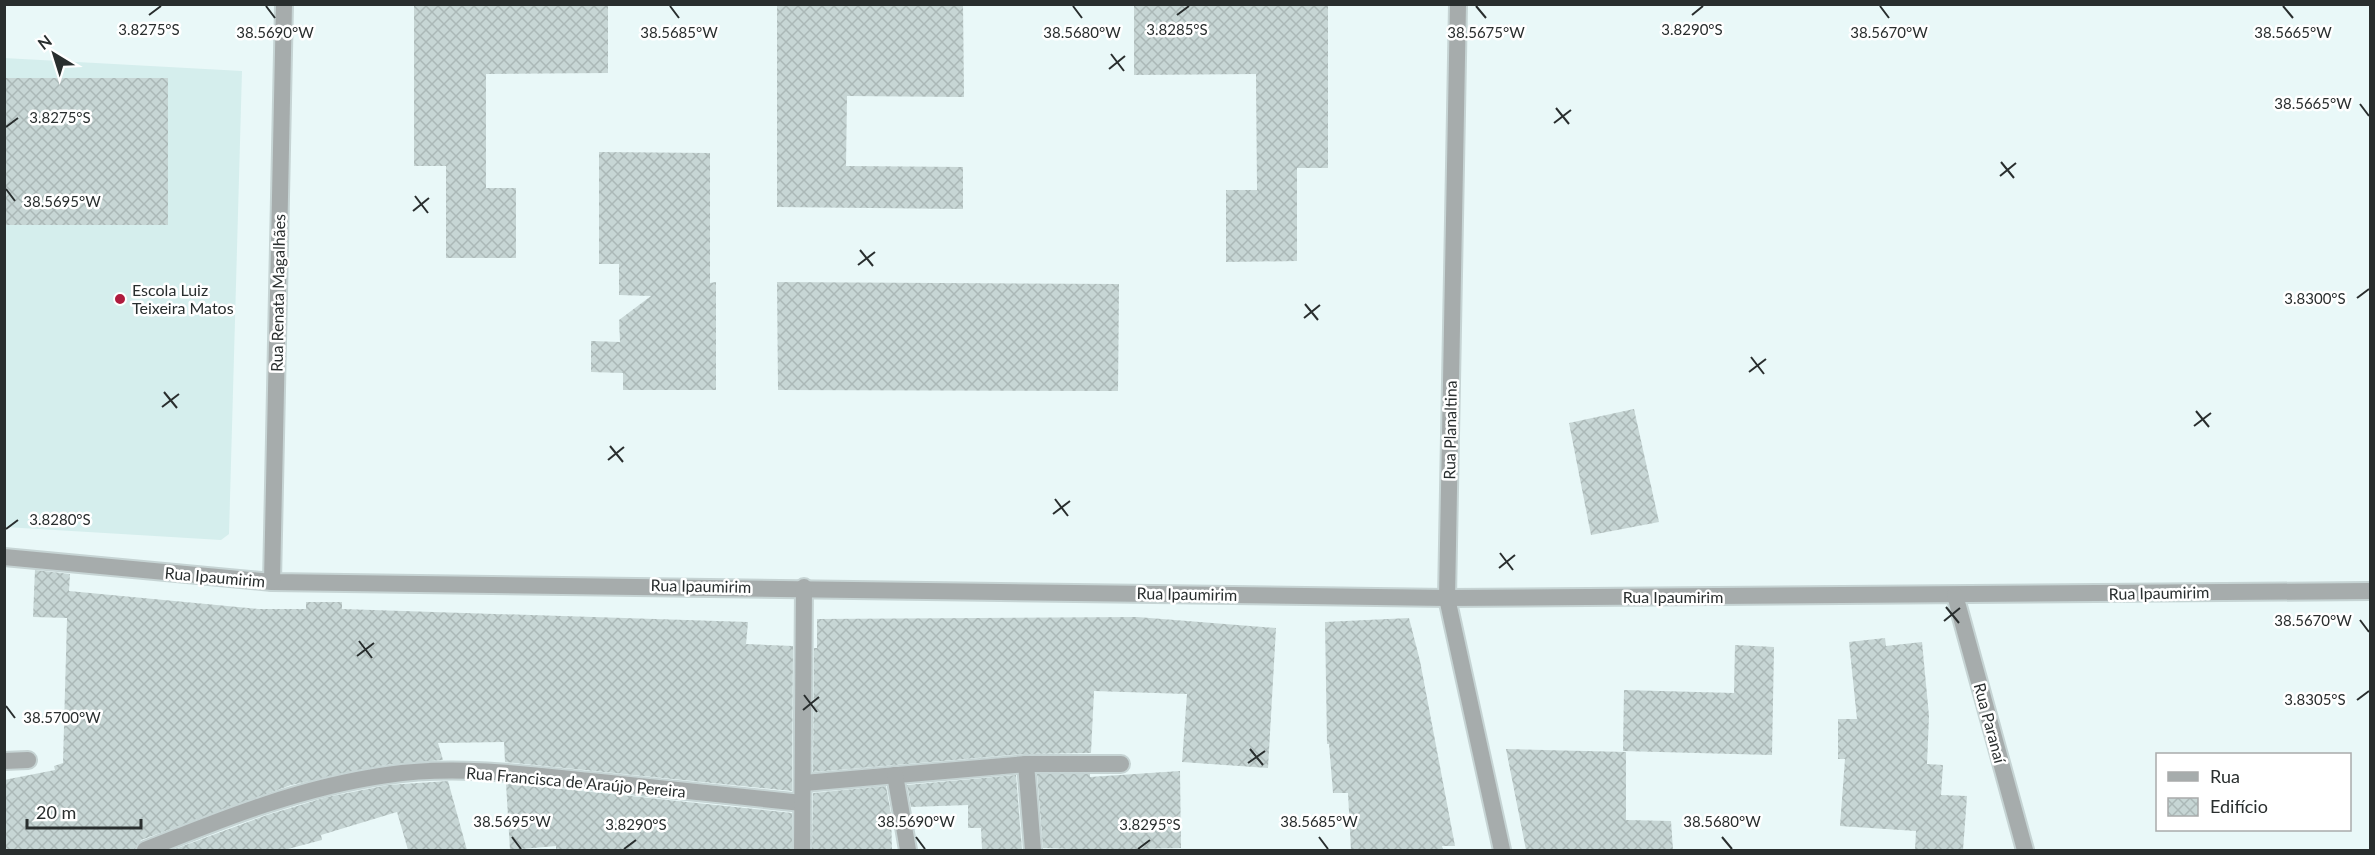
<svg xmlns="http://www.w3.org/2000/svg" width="2375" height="855" font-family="Lato,sans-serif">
<defs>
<pattern id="building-cross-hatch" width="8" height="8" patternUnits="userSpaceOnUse" patternTransform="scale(1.5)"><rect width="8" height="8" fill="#c7d6d5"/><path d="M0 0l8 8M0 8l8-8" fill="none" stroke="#abb8b7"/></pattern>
</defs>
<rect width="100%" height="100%" fill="#e9f8f8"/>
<polygon fill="#d5eeed" points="4,58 242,71 229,534 221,540 5,527"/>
<g fill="url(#building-cross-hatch)">
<polygon points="414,4 608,4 608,73 486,74 486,188 516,188 516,258 446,258 446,166 414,166"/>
<polygon points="777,4 963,4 964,97 847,96 846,166 963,167 963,209 777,207"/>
<polygon points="1134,4 1328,5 1328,168 1297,168 1297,261 1226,262 1226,190 1257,190 1256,74 1134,75"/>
<rect x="4" y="78" width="164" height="147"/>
<polygon points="599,152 710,153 710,283 716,282 716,390 623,390 623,373 591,372 591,341 620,342 619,320 651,296 619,295 619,264 599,264"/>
<polygon points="777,282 1119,284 1118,391 778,390"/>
<polygon points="1634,409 1659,522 1591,535 1569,423"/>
<polygon points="35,570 70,574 69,591 258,609 306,609 306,602 342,602 342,609 748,622 746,644 793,646 792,791 505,762 504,742 438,743 443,760 385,765 291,785 141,840 135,850 4,850 4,780 55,770 54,766 63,763 67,618 33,617"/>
<polygon points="1137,617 1276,628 1268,768 1182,762 1187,694 1094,691 1091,753 1025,754 813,772 814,648 817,648 817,619"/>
<polygon points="1409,618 1420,661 1455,846 1442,846 1443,850 1351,850 1348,793 1333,793 1329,744 1327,744 1325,622"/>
<polygon points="1885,638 1886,646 1922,642 1929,716 1927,764 1943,765 1941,795 1967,796 1963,850 1915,850 1916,831 1840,826 1845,759 1838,759 1838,719 1857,719 1849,642"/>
<polygon points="1735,645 1774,647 1772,755 1623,751 1624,690 1734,693"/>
<polygon points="1506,749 1626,752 1626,820 1671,821 1673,850 1526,850"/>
<polygon points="1180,771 1181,848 1098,850 1043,848 1037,774 1090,774 1090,777"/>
<polygon points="1016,775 1022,849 982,849 981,828 968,828 968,805 911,807 907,785"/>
<polygon points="448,781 467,850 408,850 397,812 321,835 322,840 284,850 172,850 267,815 327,797 388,785"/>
<polygon points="506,783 792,813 792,850 556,850 556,846 510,850"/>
<polygon points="886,786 891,814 892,850 812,850 813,793"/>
</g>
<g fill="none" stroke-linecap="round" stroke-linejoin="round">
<defs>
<g id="service">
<polyline points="1026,764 1033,850"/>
<polyline points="804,783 1026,764 1121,764"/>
</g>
<g id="minor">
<polyline points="1458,4 1447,598 1502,850"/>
<polyline points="4,557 272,582 1447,598 2370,591"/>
<polyline points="272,582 284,4"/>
<polyline points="1955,595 2025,850"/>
<polyline points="4,761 28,760"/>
<polyline points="895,775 908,850"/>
<path d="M 145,850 C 224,818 302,787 387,775 C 453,765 524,774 590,781 C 661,788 732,796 802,803"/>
<polyline points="802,850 804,587"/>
</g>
</defs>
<use href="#service" stroke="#c6d4d4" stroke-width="20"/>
<use href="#minor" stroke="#c6d4d4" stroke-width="20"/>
<use href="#service" stroke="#a6acac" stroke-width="16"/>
<use href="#minor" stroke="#a6acac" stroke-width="16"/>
</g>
<path fill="none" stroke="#292e2e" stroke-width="2" d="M 266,6 L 275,18M 670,6 L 679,18M 1073,6 L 1082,18M 1476,6 L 1486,18M 1880,6 L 1889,18M 2283,6 L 2293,18M 149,15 L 161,6M 1177,15 L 1189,6M 1692,15 L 1703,6M 1111,54 L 1124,71M 1109,69 L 1125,56M 2360,104 L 2369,116M 1556,108 L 1569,124M 1554,123 L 1571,110M 6,127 L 18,118M 2001,162 L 2014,178M 2000,176 L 2016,163M 6,189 L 15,201M 415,196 L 428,213M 413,211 L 429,198M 860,250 L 873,266M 858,265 L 875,252M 2357,298 L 2369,289M 1305,304 L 1318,320M 1304,318 L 1320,305M 1751,357 L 1764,374M 1749,372 L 1766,359M 164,392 L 177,408M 162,407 L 179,394M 2196,411 L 2209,427M 2194,426 L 2211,413M 610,446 L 623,462M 608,460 L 624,447M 1055,499 L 1068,516M 1053,514 L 1070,501M 6,529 L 18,520M 1500,553 L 1513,570M 1499,568 L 1515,555M 1946,607 L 1959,623M 2360,620 L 2369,632M 1944,621 L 1960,608M 359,641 L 372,658M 357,656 L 374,643M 804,695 L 817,712M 2357,700 L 2369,691M 6,706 L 15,718M 803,710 L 819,697M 1250,749 L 1263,765M 1248,763 L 1265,751M 512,837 L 521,849M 916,837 L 925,849M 1319,837 L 1328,849M 1722,837 L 1732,849M 624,849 L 636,840M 1138,849 L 1150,840"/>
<circle fill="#af1b3e" stroke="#fff" stroke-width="2" cx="120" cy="299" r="6"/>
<g text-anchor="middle" stroke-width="5" stroke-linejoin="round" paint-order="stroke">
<g font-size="16" fill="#292e2e" stroke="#fff" text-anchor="start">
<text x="132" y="296">Escola Luiz<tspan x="132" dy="18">Teixeira Matos</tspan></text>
</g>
<g font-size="16" fill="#292e2e" stroke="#fff">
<text transform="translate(278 293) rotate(-89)" y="6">Rua Renata Magalhães</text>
<text transform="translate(1450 430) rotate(-89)" y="6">Rua Planaltina</text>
<text transform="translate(215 577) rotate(5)" y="6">Rua Ipaumirim</text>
<text transform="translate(701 586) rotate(1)" y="6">Rua Ipaumirim</text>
<text transform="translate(2159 593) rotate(-1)" y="6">Rua Ipaumirim</text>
<text transform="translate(1187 594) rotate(1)" y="6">Rua Ipaumirim</text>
<text x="1673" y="603">Rua Ipaumirim</text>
<text transform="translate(1990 723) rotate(75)" y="6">Rua Paranaí</text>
<text transform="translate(576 782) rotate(5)" y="6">Rua Francisca de Araújo Pereira</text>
</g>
</g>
<g font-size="15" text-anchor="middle" fill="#292e2e" stroke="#fff" stroke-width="5" stroke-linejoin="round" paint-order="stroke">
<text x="1177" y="35">3.8285°S</text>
<text x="149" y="35">3.8275°S</text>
<text x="1692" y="35">3.8290°S</text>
<text x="2293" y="38">38.5665°W</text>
<text x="275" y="38">38.5690°W</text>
<text x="679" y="38">38.5685°W</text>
<text x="1082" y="38">38.5680°W</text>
<text x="1486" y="38">38.5675°W</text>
<text x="1889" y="38">38.5670°W</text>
<text x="2313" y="109">38.5665°W</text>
<text x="60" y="123">3.8275°S</text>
<text x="62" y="207">38.5695°W</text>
<text x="2315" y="304">3.8300°S</text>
<text x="60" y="525">3.8280°S</text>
<text x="2313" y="626">38.5670°W</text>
<text x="2315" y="705">3.8305°S</text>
<text x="62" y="723">38.5700°W</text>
<text x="512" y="827">38.5695°W</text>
<text x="916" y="827">38.5690°W</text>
<text x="1319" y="827">38.5685°W</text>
<text x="1722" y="827">38.5680°W</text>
<text x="636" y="830">3.8290°S</text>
<text x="1150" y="830">3.8295°S</text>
</g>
<rect width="2375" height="855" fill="none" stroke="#292e2e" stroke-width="12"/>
<rect x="2156" y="753" width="195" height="78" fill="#ffffff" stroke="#a9abab" stroke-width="1.5"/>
<rect x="2168" y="772" width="30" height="9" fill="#a6acac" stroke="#a9abab" stroke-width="1.5"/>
<text x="2210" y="783" font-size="18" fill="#292e2e">Rua</text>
<rect x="2168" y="798" width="30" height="18" fill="url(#building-cross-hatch)" stroke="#a9abab" stroke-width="1.5"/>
<text x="2210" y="813" font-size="18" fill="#292e2e">Edifício</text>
<g transform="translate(54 54) rotate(322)" stroke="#ffffff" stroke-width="4.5" paint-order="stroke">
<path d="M0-4.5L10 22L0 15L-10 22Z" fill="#292e2e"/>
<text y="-9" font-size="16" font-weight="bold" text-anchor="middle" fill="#292e2e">N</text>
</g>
<path d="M27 819v9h114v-9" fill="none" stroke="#292e2e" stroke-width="3"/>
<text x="36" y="819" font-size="18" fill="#292e2e" stroke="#ffffff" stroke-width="4.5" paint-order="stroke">20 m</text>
</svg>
